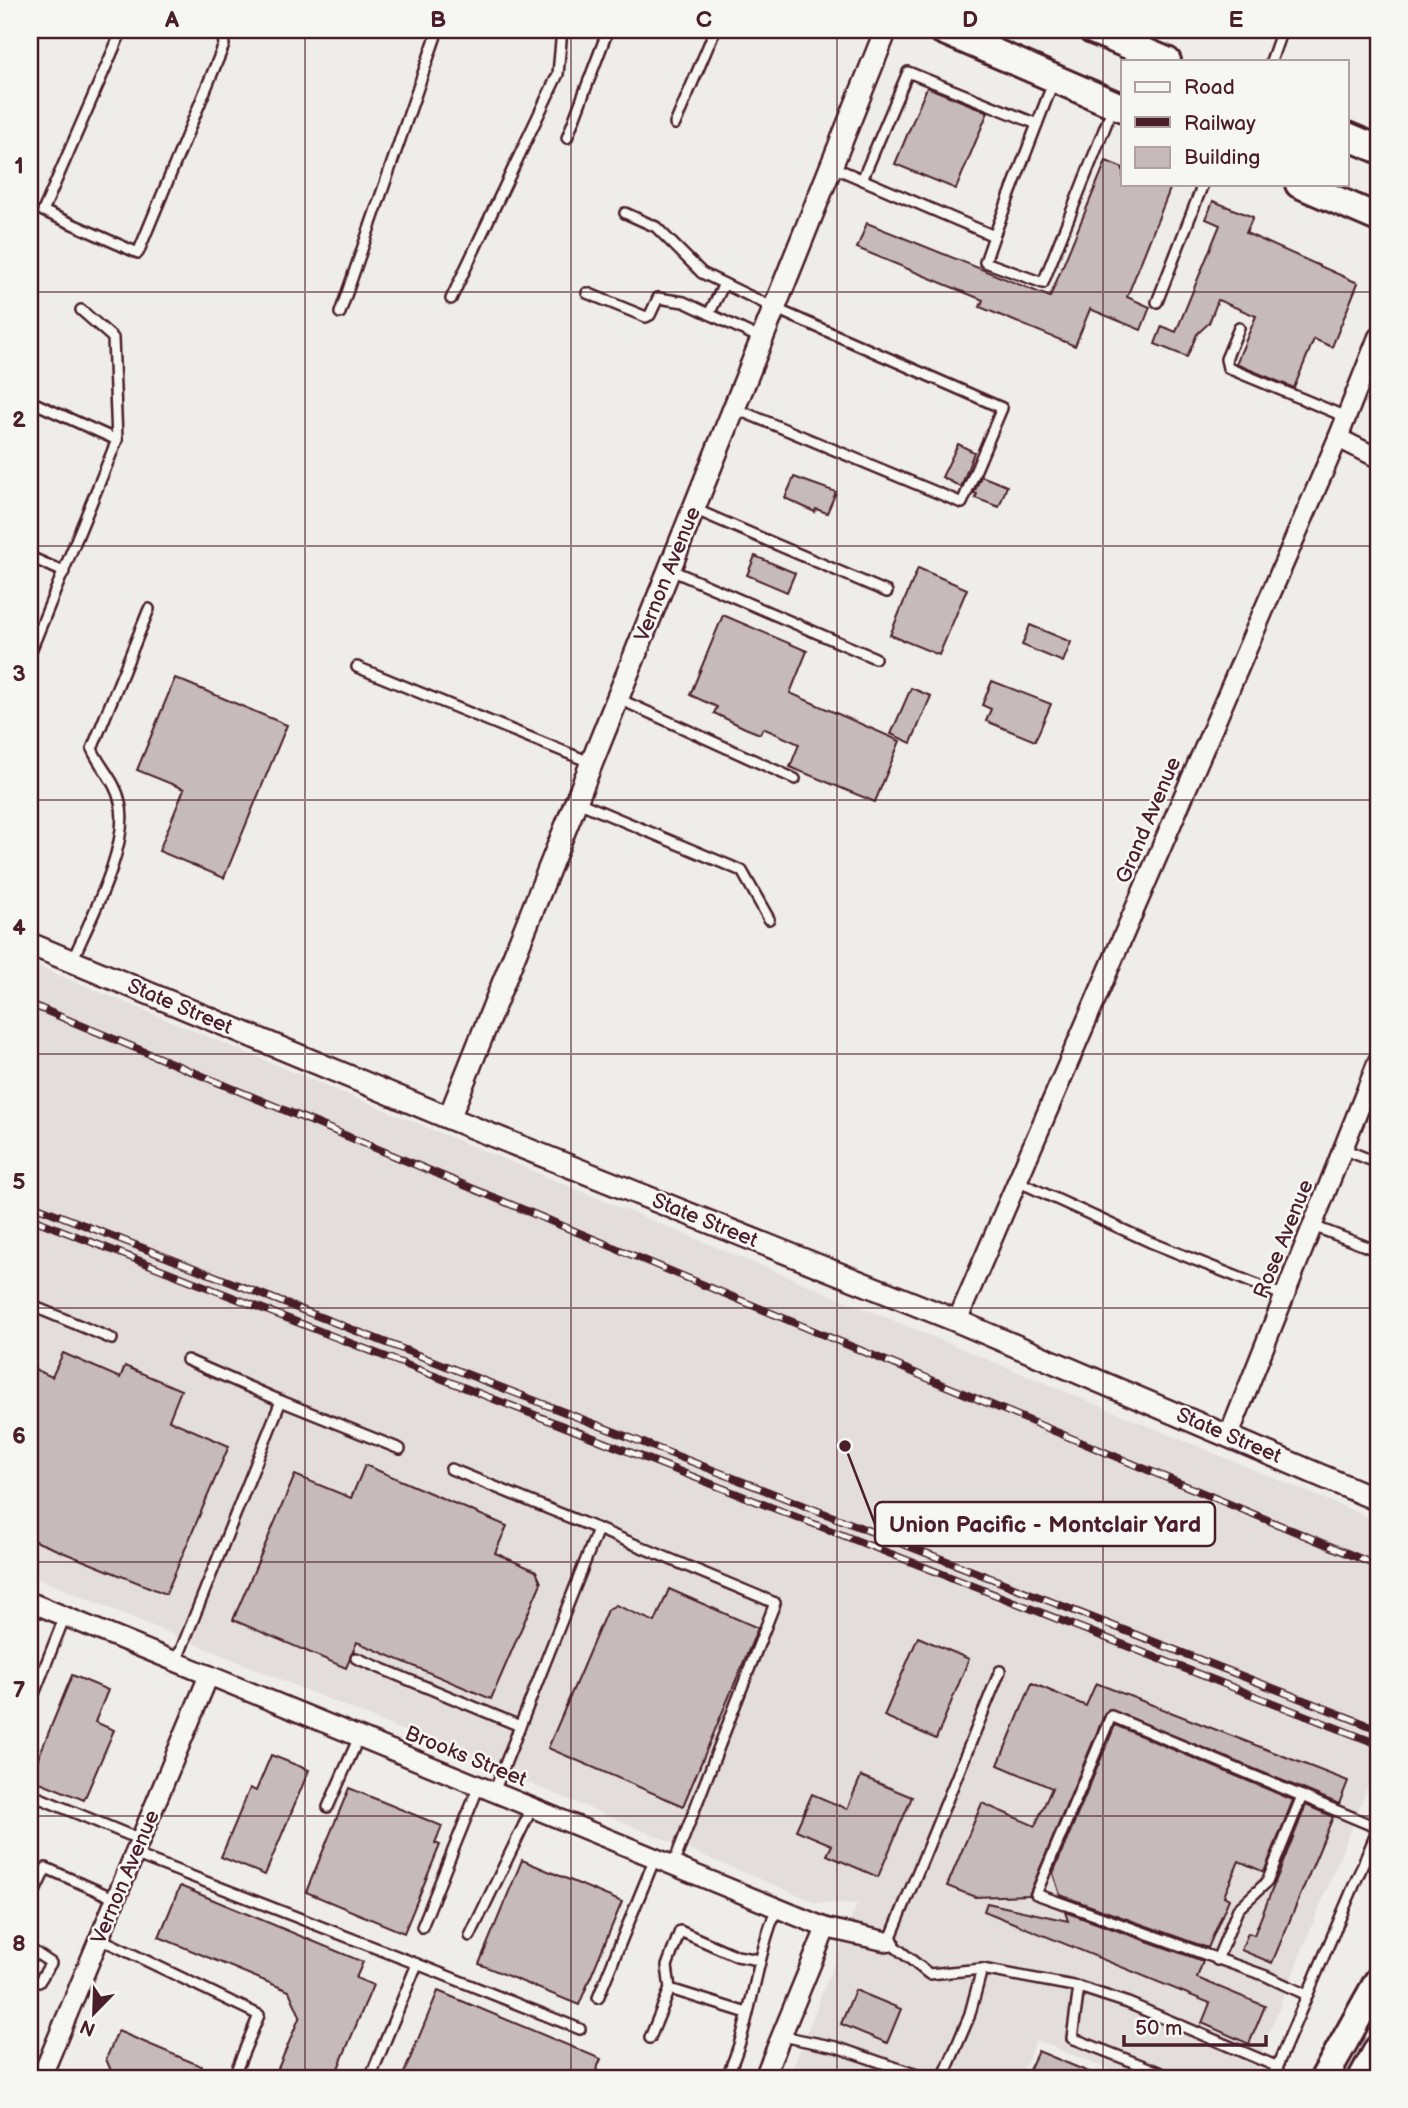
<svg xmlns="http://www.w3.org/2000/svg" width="1408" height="2108" font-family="'Balsamiq Sans',sans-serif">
<rect width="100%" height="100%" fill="#efedea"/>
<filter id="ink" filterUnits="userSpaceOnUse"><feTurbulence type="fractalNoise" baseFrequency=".0143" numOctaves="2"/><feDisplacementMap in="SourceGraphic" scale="14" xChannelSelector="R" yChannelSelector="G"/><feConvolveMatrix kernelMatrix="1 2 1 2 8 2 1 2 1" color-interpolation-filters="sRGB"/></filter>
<g filter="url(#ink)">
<polygon fill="#e3dedc" points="30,963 1378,1521 1378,1790 1368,1786 1251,2078 1129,2078 1036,2040 1020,2078 789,2078 857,1904 817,1903 30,1575"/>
<g fill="#c6babb" stroke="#4a1f2b" stroke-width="2">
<polygon points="927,87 988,112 956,189 895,164"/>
<polygon points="1106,161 1123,168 1123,184 1172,184 1127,297 1150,307 1141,330 1090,309 1075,346 980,307 983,300 857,248 867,223 1050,297"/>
<polygon points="1213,201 1253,217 1246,233 1358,283 1332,347 1314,339 1294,388 1236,364 1256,316 1218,300 1209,323 1197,334 1187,357 1155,344 1162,326 1176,332 1220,225 1206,219"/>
<polygon points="958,444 974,452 961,487 942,477"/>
<polygon points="981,476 1007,486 999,507 975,498 977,494 974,493"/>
<polygon points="794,477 836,492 827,513 816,509 815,512 785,498"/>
<polygon points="755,556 795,573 787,592 747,575"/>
<polygon points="918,568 967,589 939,655 890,635"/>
<polygon points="723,615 807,651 790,693 900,741 875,802 790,767 799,744 763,728 760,734 745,728 714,713 717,707 690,695"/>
<polygon points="1030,625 1071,642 1063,662 1022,645"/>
<polygon points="175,678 287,725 224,878 159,851 184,789 137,770"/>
<polygon points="992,681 1051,704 1035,741 986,721 991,709 982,705"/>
<polygon points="911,688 931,696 911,743 891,734"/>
<polygon points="63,1353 120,1378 125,1366 181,1390 169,1420 229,1446 166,1594 30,1539 30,1367 52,1377"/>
<polygon points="365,1465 507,1526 495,1553 536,1571 541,1583 491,1699 357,1642 346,1668 233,1620 295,1475 351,1498"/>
<polygon points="669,1589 758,1628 683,1806 548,1748 607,1610 616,1605 655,1622"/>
<polygon points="918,1637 969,1659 936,1739 884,1716"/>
<polygon points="72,1675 108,1690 95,1722 114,1730 84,1800 30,1778"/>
<polygon points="1032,1683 1086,1706 1096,1683 1348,1781 1339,1804 1109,1709 1105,1713 1029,1895 975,1897 947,1886 982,1803 1035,1826 1052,1788 998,1765"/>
<polygon points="1115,1725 1293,1800 1264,1872 1239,1861 1224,1896 1229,1899 1208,1948 1060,1895 1053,1873"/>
<polygon points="271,1755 309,1770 265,1875 221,1857 250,1788 256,1791"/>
<polygon points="861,1776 912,1797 878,1877 827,1855 832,1845 796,1830 812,1794 847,1809"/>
<polygon points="349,1788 442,1826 435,1843 440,1845 404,1933 306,1892"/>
<polygon points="1306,1805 1333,1817 1272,1963 1241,1950 1248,1933 1254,1935"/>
<polygon points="522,1860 622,1902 579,2005 479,1964"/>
<polygon points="180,1886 363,1962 356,1978 373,1985 334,2078 274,2078 300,2016 289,1991 159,1937"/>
<polygon points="987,1903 1068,1921 1065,1912 1203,1961 1197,1978 1265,2006 1249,2044 1202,2023 1210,2003 984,1911"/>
<polygon points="855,1990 901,2009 887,2043 841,2024"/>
<polygon points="438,1991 601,2059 593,2078 402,2078"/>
<polygon points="118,2031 201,2066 196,2078 114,2078 106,2059"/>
<polygon points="1038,2051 1103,2078 1048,2078 1029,2070"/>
</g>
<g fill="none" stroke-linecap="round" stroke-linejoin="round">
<defs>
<g id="service">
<polyline points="122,30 43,211 138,253 224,45 222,30"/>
<polyline points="1271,61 1282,30"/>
<polyline points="675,124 715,30"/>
<polyline points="567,138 608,30"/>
<polyline points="833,167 994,236 1054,80"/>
<polyline points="862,180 908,72 1037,124"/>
<polyline points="625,213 656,227 702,273 774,308 1002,408 962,503 736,409"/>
<polyline points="994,236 985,262 1043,283 1113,107"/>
<polyline points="587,293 646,317 650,315 658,298 684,302 760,338"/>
<polyline points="451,299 558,74 562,30"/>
<polyline points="1157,302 1203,184"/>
<polyline points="81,310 113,338 117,440"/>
<polyline points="340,313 438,30"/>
<polyline points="709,314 724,284"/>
<polyline points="1239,328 1226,359 1228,368 1346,417"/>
<polyline points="30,401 117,440 30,653"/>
<polyline points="694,509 887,592"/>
<polyline points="30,557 64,572"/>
<polyline points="671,570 875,658"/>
<polyline points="357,667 592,763"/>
<polyline points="619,699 795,779"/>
<polyline points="578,802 742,871 769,919"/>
<path d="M 72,961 C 89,922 131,844 120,802 C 116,782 100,767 92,749 L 149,609"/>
<polyline points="1343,1149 1378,1163"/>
<polyline points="1017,1181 1150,1242 1285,1296"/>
<polyline points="1313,1226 1378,1251"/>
<polyline points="30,1305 112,1339"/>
<polyline points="281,1401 400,1449"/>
<polyline points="451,1469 598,1529"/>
<polyline points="356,1658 520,1726"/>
<polyline points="176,1662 281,1401 187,1360"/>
<polyline points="1000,1671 889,1942 929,1974 982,1969 1079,1987 1128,2003 1278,2067"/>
<polyline points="30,1704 65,1616"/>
<polyline points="494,1792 598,1529 775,1603 673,1865"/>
<polyline points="30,1794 141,1840"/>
<polyline points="328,1807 359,1737"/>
<polyline points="134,1854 417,1964"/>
<polyline points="30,1902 46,1868 116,1899"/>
<polyline points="422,1927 479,1786"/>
<polyline points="470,1936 532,1808"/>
<polyline points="99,1938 259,2015 233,2078"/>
<polyline points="30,1949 51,1963 39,1982"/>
<polyline points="1217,1960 1238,1909 1267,1882 1302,1796"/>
<polyline points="1079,1987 1072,2038 1174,2078"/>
<polyline points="1307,1995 1266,1976 1036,1894 1111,1716 1378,1828"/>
<polyline points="598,1998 655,1858"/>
<polyline points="747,2013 670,1989 667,1966 680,1931 737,1956 759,1960"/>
<polyline points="781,2036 836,2047 926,2078"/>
<polyline points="650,2038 670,1989"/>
<polyline points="370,2078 417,1964 580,2029"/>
<path d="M 726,2078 C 752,2024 754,1963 777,1908"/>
<polyline points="943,2078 969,2017 982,1969"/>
<polyline points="1272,2078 1378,1829"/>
</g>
<g id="minor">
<polyline points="1338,438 1378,458"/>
<polyline points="957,1321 1338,438 1378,337"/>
<polyline points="1229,1435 1378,1061"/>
<polyline points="30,1602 826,1928 889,1942"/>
<polyline points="41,2078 209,1675"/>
<polyline points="764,2078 826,1928"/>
</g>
<g id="tertiary">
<polyline points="30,944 449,1118 957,1321 1378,1500"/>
<polyline points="449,1118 886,30"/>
</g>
<g id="primary">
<polyline points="942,30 1123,108"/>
<polyline points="1092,30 1167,61"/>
<polyline points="1347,136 1378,149"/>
<polyline points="1299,184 1378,218"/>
<polyline points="1324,2078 1378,1981"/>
<polyline points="1362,2078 1378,2049"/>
</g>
</defs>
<use href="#service" stroke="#4a1f2b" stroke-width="14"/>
<use href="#minor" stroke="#4a1f2b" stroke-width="23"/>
<use href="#tertiary" stroke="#4a1f2b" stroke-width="26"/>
<use href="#primary" stroke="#4a1f2b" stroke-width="32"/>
<use href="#service" stroke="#f6f6f2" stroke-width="9"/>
<use href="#minor" stroke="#f6f6f2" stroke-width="18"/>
<use href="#tertiary" stroke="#f6f6f2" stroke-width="21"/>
<use href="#primary" stroke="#f6f6f2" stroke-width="26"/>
<defs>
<g id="rail">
<polyline points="30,1004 1378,1566"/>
<polyline points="30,1204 1378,1729"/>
<polyline points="30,1218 1378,1744"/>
</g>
</defs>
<use href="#rail" stroke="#4a1f2b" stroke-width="8"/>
<use href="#rail" stroke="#f6f6f2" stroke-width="5" stroke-dasharray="16" stroke-linecap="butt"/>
</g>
</g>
<path fill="none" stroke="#4a1f2b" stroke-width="2" stroke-opacity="0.55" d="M 305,30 L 305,2078M 571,30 L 571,2078M 837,30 L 837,2078M 1103,30 L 1103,2078M 30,292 L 1378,292M 30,546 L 1378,546M 30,800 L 1378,800M 30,1054 L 1378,1054M 30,1308 L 1378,1308M 30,1562 L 1378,1562M 30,1816 L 1378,1816"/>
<g text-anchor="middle" stroke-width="5" stroke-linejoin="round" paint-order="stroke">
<g font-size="21" fill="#4a1f2b" stroke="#f6f6f2">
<text transform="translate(667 574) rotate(-68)" y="7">Vernon Avenue</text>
<text transform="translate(1148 820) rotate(-67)" y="7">Grand Avenue</text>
<text transform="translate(180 1006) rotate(23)" y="7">State Street</text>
<text transform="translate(705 1220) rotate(22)" y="7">State Street</text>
<text transform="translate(1283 1239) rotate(-68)" y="7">Rose Avenue</text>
<text transform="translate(1229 1435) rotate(23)" y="7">State Street</text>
<text transform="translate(466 1756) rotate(22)" y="7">Brooks Street</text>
<text transform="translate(125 1877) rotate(-67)" y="7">Vernon Avenue</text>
</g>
</g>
<path fill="none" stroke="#4a1f2b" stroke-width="2.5" d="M845 1446L875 1524"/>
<circle fill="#4a1f2b" stroke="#f6f6f2" stroke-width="2.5" cx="845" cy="1446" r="7"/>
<rect fill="#f6f6f2" stroke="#4a1f2b" stroke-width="2.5" x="875" y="1502" width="340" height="44" rx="7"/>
<g font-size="23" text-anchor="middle" font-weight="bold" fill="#4a1f2b">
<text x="1045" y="1532">Union Pacific - Montclair Yard</text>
</g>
<rect width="1408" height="2108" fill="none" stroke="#f6f6f2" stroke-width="77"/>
<rect x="1121" y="60" width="228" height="126" fill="#f6f6f2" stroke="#b1a0a2" stroke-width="2"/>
<rect x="1135" y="82" width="35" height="10" fill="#f6f6f2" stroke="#b1a0a2" stroke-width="2"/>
<text x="1184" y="94" font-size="21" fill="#4a1f2b">Road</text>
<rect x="1135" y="117" width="35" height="10" fill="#4a1f2b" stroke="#b1a0a2" stroke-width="2"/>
<text x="1184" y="130" font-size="21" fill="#4a1f2b">Railway</text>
<rect x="1135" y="147" width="35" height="21" fill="#c6babb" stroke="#b1a0a2" stroke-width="2"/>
<text x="1184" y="164" font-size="21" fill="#4a1f2b">Building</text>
<g transform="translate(94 2013) rotate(203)" stroke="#f6f6f2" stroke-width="5" paint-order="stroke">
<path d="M0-5L12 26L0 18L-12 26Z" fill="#4a1f2b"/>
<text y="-10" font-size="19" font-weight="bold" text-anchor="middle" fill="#4a1f2b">N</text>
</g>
<path d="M1124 2035v10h142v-10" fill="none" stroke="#4a1f2b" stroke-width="3.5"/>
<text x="1135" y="2035" font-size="21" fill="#4a1f2b" stroke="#f6f6f2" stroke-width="5" paint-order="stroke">50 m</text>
<rect x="38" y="38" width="1332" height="2032" fill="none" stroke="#4a1f2b" stroke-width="2.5"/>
<g font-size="23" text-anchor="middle" font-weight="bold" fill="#4a1f2b">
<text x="172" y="27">A</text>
<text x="438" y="27">B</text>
<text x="704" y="27">C</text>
<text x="970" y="27">D</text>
<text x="1236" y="27">E</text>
<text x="19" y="173">1</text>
<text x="19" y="427">2</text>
<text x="19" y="681">3</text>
<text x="19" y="935">4</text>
<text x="19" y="1189">5</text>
<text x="19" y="1443">6</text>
<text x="19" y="1697">7</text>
<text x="19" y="1951">8</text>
</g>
</svg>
